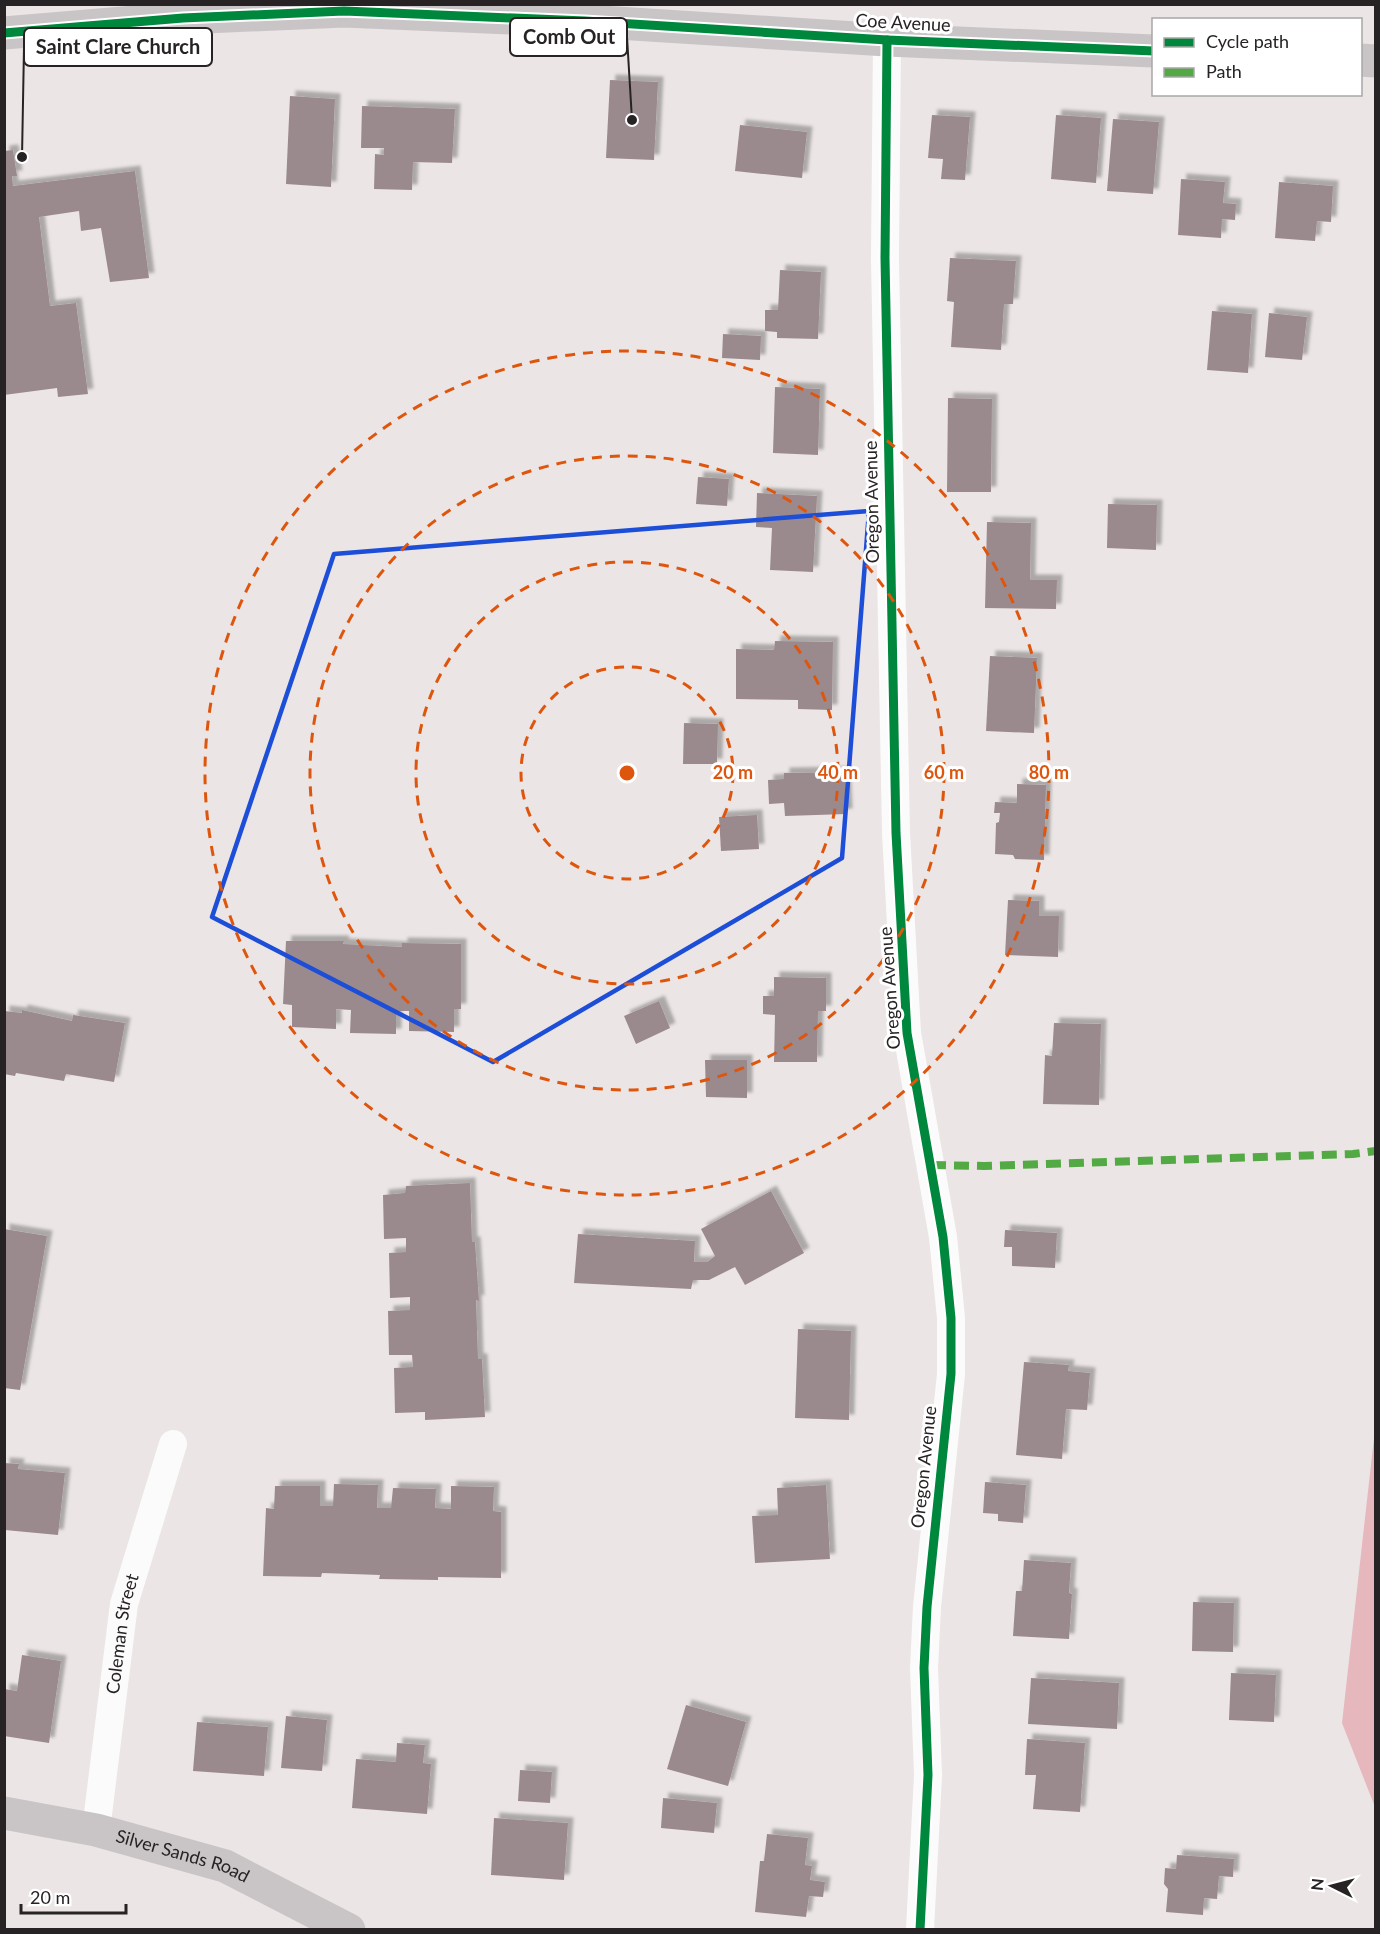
<svg xmlns="http://www.w3.org/2000/svg" width="1380" height="1934" font-family="Lato,sans-serif">
<defs>
<filter id="shadow"><feDropShadow dx="5.5" dy="-5.5" stdDeviation="1.5" flood-color="#0004"/></filter>
</defs>
<rect width="100%" height="100%" fill="#ebe5e5"/>
<polygon fill="#e6b7bd" points="1375,1429 1375,1807 1342,1723"/>
<g fill="#9b8a8d" filter="url(#shadow)">
<polygon points="610,80 658,82 654,160 606,158"/>
<polygon points="290,96 335,99 331,187 286,184"/>
<polygon points="362,106 455,109 452,163 413,162 412,190 374,189 375,154 384,155 384,148 361,148"/>
<polygon points="932,115 970,117 965,180 941,179 943,159 928,158"/>
<polygon points="1056,115 1101,118 1096,183 1051,179"/>
<polygon points="1113,119 1159,122 1153,194 1107,191"/>
<polygon points="740,125 807,132 802,178 735,171"/>
<polygon points="13,150 17,176 12,176 13,186 135,171 149,278 110,282 101,228 81,231 79,211 39,217 50,306 76,303 88,394 58,397 57,388 4,395 4,151"/>
<polygon points="1181,179 1225,182 1223,203 1236,204 1235,220 1222,219 1221,238 1178,235"/>
<polygon points="1279,182 1333,186 1331,222 1317,221 1315,241 1275,238"/>
<polygon points="950,258 1016,261 1013,304 1004,304 1001,350 951,347 954,302 947,301"/>
<polygon points="780,270 821,272 818,339 777,338 777,332 765,331 765,310 778,310"/>
<polygon points="1212,311 1252,314 1248,373 1207,370"/>
<polygon points="1269,313 1307,317 1302,360 1265,357"/>
<polygon points="723,334 761,336 760,360 722,358"/>
<polygon points="775,387 820,389 818,455 773,453"/>
<polygon points="948,398 992,399 991,492 947,492"/>
<polygon points="698,477 729,479 727,506 696,504"/>
<polygon points="757,493 817,496 813,572 770,570 772,528 756,527"/>
<polygon points="1108,504 1157,505 1156,550 1107,548"/>
<polygon points="987,522 1031,523 1030,580 1057,580 1056,609 985,608"/>
<polygon points="775,641 833,642 832,710 798,709 798,700 736,699 736,649 774,650"/>
<polygon points="990,656 1037,658 1034,733 986,731"/>
<polygon points="684,723 718,724 717,764 683,764"/>
<polygon points="845,772 847,814 785,816 784,803 769,804 768,780 784,779 784,773"/>
<polygon points="1017,784 1046,785 1044,860 1015,859 1013,855 995,854 996,823 999,822 1000,813 994,813 995,802 1017,803"/>
<polygon points="757,815 759,849 721,851 719,817"/>
<polygon points="1008,900 1039,901 1039,916 1059,916 1058,957 1005,955"/>
<polygon points="286,941 344,941 343,944 402,947 402,943 461,944 461,1009 454,1009 454,1032 409,1031 409,1011 396,1011 396,1034 350,1033 351,1010 336,1009 336,1029 292,1027 292,1005 283,1004"/>
<polygon points="774,977 826,978 826,1011 818,1011 817,1062 774,1062 775,1015 763,1014 763,996 774,996"/>
<polygon points="659,1001 670,1028 636,1044 624,1016"/>
<polygon points="22,1010 72,1021 73,1015 125,1023 114,1082 66,1074 64,1081 16,1073 15,1076 4,1074 4,1011 22,1013"/>
<polygon points="1054,1023 1101,1024 1099,1105 1043,1104 1045,1055 1052,1056"/>
<polygon points="705,1060 747,1060 747,1098 706,1097"/>
<polygon points="470,1183 472,1242 475,1242 479,1301 476,1300 478,1359 482,1359 485,1417 425,1420 425,1412 395,1413 394,1368 413,1367 412,1355 389,1355 388,1311 410,1310 410,1297 390,1298 389,1253 406,1252 406,1238 384,1239 383,1195 405,1193 406,1186"/>
<polygon points="771,1191 804,1253 745,1285 735,1267 709,1280 693,1280 691,1289 574,1283 578,1234 695,1241 694,1262 707,1262 715,1256 701,1229"/>
<polygon points="4,1229 47,1236 20,1390 4,1388"/>
<polygon points="1005,1230 1057,1233 1055,1268 1012,1266 1012,1247 1004,1247"/>
<polygon points="798,1329 851,1331 849,1420 795,1418"/>
<polygon points="1024,1362 1069,1365 1068,1371 1090,1373 1087,1410 1066,1409 1062,1459 1016,1455"/>
<polygon points="4,1463 19,1464 18,1469 65,1473 58,1535 5,1530"/>
<polygon points="985,1482 1026,1485 1023,1523 998,1521 998,1514 983,1513"/>
<polygon points="334,1484 378,1485 377,1508 391,1508 393,1488 436,1489 435,1508 451,1509 451,1486 494,1487 493,1511 501,1512 501,1578 438,1577 438,1580 379,1579 380,1575 322,1573 321,1577 263,1576 266,1508 274,1509 275,1486 320,1486 320,1506 333,1506"/>
<polygon points="826,1485 830,1559 755,1563 752,1516 778,1515 777,1488"/>
<polygon points="1024,1560 1071,1563 1069,1593 1072,1594 1069,1639 1013,1636 1016,1591 1022,1591"/>
<polygon points="1193,1602 1234,1603 1233,1652 1192,1651"/>
<polygon points="22,1655 61,1661 49,1743 4,1736 4,1689 17,1691"/>
<polygon points="1231,1673 1276,1675 1274,1722 1229,1720"/>
<polygon points="1031,1678 1119,1683 1117,1729 1028,1724"/>
<polygon points="686,1705 746,1722 728,1786 667,1769"/>
<polygon points="286,1716 327,1720 322,1771 281,1768"/>
<polygon points="197,1722 268,1727 264,1776 193,1771"/>
<polygon points="1027,1739 1085,1743 1080,1812 1033,1809 1036,1775 1025,1775"/>
<polygon points="397,1743 425,1745 423,1763 431,1764 427,1814 352,1808 356,1759 396,1762"/>
<polygon points="520,1770 552,1772 550,1803 518,1801"/>
<polygon points="663,1798 717,1803 714,1833 661,1828"/>
<polygon points="494,1818 568,1823 564,1880 491,1875"/>
<polygon points="767,1834 808,1838 805,1865 812,1866 810,1880 825,1882 823,1897 809,1896 806,1917 755,1912 760,1861 764,1861"/>
<polygon points="1177,1855 1234,1859 1233,1877 1219,1876 1217,1899 1204,1898 1203,1915 1166,1912 1168,1889 1164,1884 1165,1868 1176,1869"/>
</g>
<g fill="none" stroke-linecap="round" stroke-linejoin="round">
<g stroke="#fcfbfb" stroke-width="28">
<polyline points="887,40 885,258 896,833 907,1033 943,1237 951,1318 951,1374 927,1607 924,1668 928,1775 920,1930"/>
<path id="s1" d="M 96,1830 L 124,1604 L 173,1444"/>
</g>
<g stroke="#c9c4c5" stroke-width="33">
<polyline points="4,33 183,18 344,11 585,21 887,40 1154,51"/>
<polyline points="1360,60 1376,61"/>
<path id="s2" d="M 4,1813 L 96,1830 L 225,1866 L 349,1930"/>
</g>
<polyline stroke="#53aa44" stroke-width="8" stroke-dasharray="15 8" stroke-linecap="butt" points="931,1165 984,1166 1353,1154 1376,1151"/>
<defs>
<g id="cycleway">
<polyline points="4,33 183,18 344,11 585,21 887,40 1154,51"/>
<polyline points="887,40 885,258 896,833 907,1033 943,1237 951,1318 951,1374 927,1607 924,1668 928,1775 920,1930"/>
</g>
</defs>
<use href="#cycleway" stroke="#fff" stroke-width="13"/>
<use href="#cycleway" stroke="#00873e" stroke-width="9"/>
</g>
<path fill="none" stroke="#1d4ed8" stroke-width="4.5" stroke-linejoin="round" d="M 869,511 L 842,858 L 493,1062 L 212,917 L 334,554 Z"/>
<g fill="none" stroke="#de560d" stroke-width="3" stroke-dasharray="10 8">
<circle cx="627" cy="773" r="106"/>
<circle cx="627" cy="773" r="211"/>
<circle cx="627" cy="773" r="317"/>
<circle cx="627" cy="773" r="422"/>
</g>
<g text-anchor="middle" stroke-width="6" stroke-linejoin="round" paint-order="stroke">
<g font-size="18" fill="#272324" stroke="#fff">
<text transform="translate(903 23) rotate(3)" y="6">Coe Avenue</text>
<text transform="translate(872 502) rotate(-91)" y="6">Oregon Avenue</text>
<text transform="translate(890 988) rotate(-94)" y="6">Oregon Avenue</text>
<text transform="translate(924 1467) rotate(-84)" y="6">Oregon Avenue</text>
<text dy="6" stroke="none"><textPath href="#s1" startOffset="198">Coleman Street</textPath></text>
<text dy="6" stroke="none"><textPath href="#s2" startOffset="184">Silver Sands Road</textPath></text>
</g>
</g>
<circle cx="627" cy="773" r="9" fill="#de560d" stroke="#fff" stroke-width="3"/>
<g font-size="18" text-anchor="middle" font-weight="bold" fill="#de560d" stroke="#fff" stroke-width="6" stroke-linejoin="round" paint-order="stroke">
<text x="733" y="779">20 m</text>
<text x="838" y="779">40 m</text>
<text x="944" y="779">60 m</text>
<text x="1049" y="779">80 m</text>
</g>
<path fill="none" stroke="#272324" stroke-width="2" d="M632 120L627 37M22 157L24 47"/>
<g fill="#272324" stroke="#fff" stroke-width="2">
<circle cx="632" cy="120" r="6"/>
<circle cx="22" cy="157" r="6"/>
</g>
<g fill="#fff" stroke="#272324" stroke-width="2">
<rect x="510" y="18" width="117" height="38" rx="6"/>
<rect x="24" y="28" width="188" height="38" rx="6"/>
</g>
<g font-size="20" text-anchor="middle" font-weight="bold" fill="#272324">
<text x="569" y="44">Comb Out</text>
<text x="118" y="54">Saint Clare Church</text>
</g>
<rect width="1380" height="1934" fill="none" stroke="#272324" stroke-width="12"/>
<rect x="1152" y="18" width="210" height="78" fill="#ffffff" stroke="#a9a7a7" stroke-width="1.5"/>
<rect x="1164" y="38" width="30" height="9" fill="#00873e" stroke="#a9a7a7" stroke-width="1.5"/>
<text x="1206" y="48" font-size="18" fill="#272324">Cycle path</text>
<rect x="1164" y="68" width="30" height="9" fill="#53aa44" stroke="#a9a7a7" stroke-width="1.5"/>
<text x="1206" y="78" font-size="18" fill="#272324">Path</text>
<g transform="translate(1332 1886) rotate(276)" stroke="#ffffff" stroke-width="4.5" paint-order="stroke">
<path d="M0-4.5L10 22L0 15L-10 22Z" fill="#272324"/>
<text y="-9" font-size="16" font-weight="bold" text-anchor="middle" fill="#272324">N</text>
</g>
<path d="M21 1904v9h105v-9" fill="none" stroke="#272324" stroke-width="3"/>
<text x="30" y="1904" font-size="18" fill="#272324" stroke="#ffffff" stroke-width="4.5" paint-order="stroke">20 m</text>
</svg>
